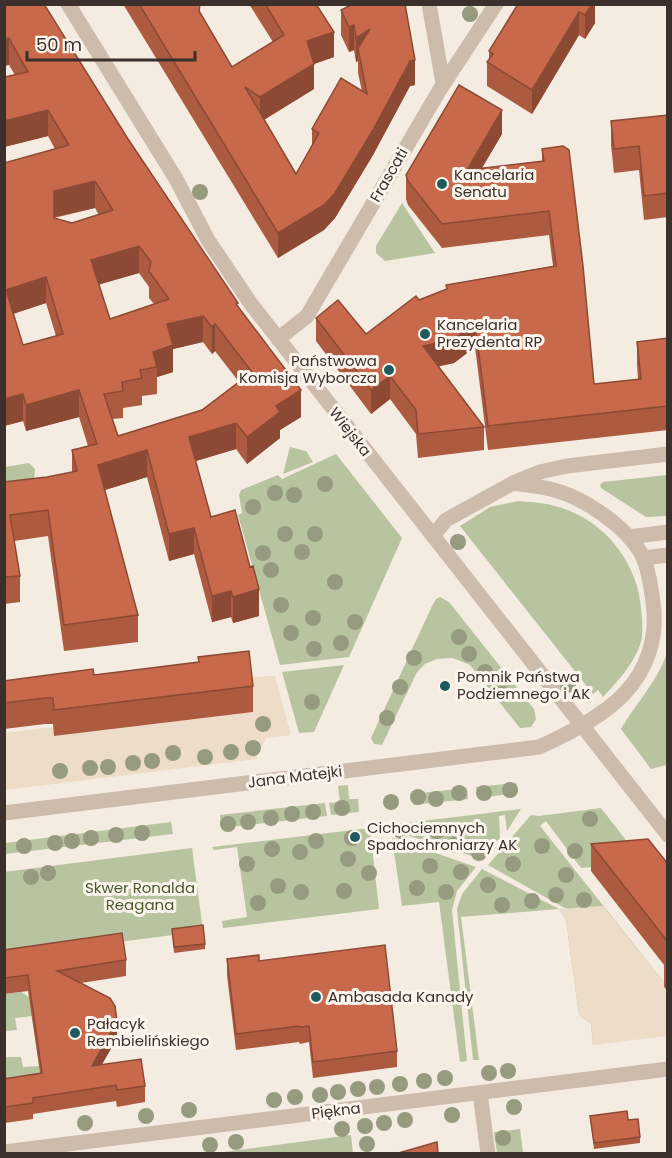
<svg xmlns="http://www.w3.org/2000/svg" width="672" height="1158" font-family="Poppins,sans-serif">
<rect width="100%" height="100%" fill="#f4ebe1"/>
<g fill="#b8c4a0">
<polygon points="402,203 435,253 385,261 376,253 376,246"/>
<polygon points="290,447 306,451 313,462 283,474"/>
<polygon points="336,454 402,538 349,657 280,665 238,515 242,513 239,495 241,490 278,475 282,479"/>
<polygon points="29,463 35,469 34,478 5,484 5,467"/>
<polygon points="667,475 667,516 646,517 601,488 600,485 603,482"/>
<path d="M 518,501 C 536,502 555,504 572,512 C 610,528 638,567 641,608 C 642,620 644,633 640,645 C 633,665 617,682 603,697 L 598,690 L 593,694 L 460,526 L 490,507 Z"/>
<polygon points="440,597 449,602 534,709 536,719 531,727 520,728 470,665 453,658 437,659 425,664 417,672 382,745 374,744 371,738 432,606 436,599"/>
<path d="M 667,653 L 667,765 L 651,769 L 621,729 C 636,703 657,682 667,653 Z"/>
<polygon points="344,665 314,732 299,733 282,672"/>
<polygon points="516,783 518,793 478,798 476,787"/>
<polygon points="348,785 349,799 358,799 359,812 331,815 329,803 340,802 338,786"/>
<polygon points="467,788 468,799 413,805 412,794"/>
<polygon points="325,803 327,816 221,828 220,815"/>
<polygon points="601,808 643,862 581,868 546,821 540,826 667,986 667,1036 604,930 488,865 531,815 539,816"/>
<polygon points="521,809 507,831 505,815 499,816 500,838 481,859 391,830 390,825"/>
<polygon points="171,822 173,834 5,854 5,843"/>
<polygon points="370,828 379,909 223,928 222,921 247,917 237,847 214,850 212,847"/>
<polygon points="392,838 476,867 457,891 452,910 467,1061 460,1062 439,902 402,906"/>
<polygon points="192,848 203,931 5,957 4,872"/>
<polygon points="482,869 559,909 599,934 593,1045 591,1024 579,1015 566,920 559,909 461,917 479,1060 473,1060 457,909 462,894"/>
<polygon points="21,992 29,997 32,1016 15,1018 17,1030 5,1031 4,994"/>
<polygon points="9,1057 21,1057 23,1067 39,1066 41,1082 5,1095 4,1058"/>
<polygon points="520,1129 523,1153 497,1153 494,1132"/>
<polygon points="351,1135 353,1153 216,1153"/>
</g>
<g fill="#ecdcc8">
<polygon points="275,676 291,735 266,738 256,759 5,790 4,733 53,727 55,736 253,712 249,677"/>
<polygon points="603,906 667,986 667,1036 593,1045 591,1024 579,1015 566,920 559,909"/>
</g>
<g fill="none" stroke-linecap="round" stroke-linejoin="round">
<g stroke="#cdbbac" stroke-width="15">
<polyline points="68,4 176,179 208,240 251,304 668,835"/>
<polyline points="429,4 443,83"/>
<polyline points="278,339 307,316 439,91 496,4"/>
<polyline points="433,536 446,520 513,483 540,472 567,466 668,454"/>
<polyline points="629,537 668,532"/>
<polyline points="643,558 668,555"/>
<path d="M 4,813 L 539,747 C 566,735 604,715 624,694 C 648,669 658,636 653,602 C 651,587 649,571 643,557 C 628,527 582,496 550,489 C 538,486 525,485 513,483"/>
<polyline points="480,1093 488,1154"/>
<polyline points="4,1152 668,1069"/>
</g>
</g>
<g fill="#969b7f">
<circle cx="470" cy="14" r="8"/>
<circle cx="200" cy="192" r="8"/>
<circle cx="325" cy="484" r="8"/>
<circle cx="275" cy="493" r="8"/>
<circle cx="294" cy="495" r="8"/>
<circle cx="253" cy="507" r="8"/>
<circle cx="285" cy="534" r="8"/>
<circle cx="315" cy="534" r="8"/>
<circle cx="458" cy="542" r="8"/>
<circle cx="302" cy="552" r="8"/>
<circle cx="263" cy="553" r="8"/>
<circle cx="271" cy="570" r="8"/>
<circle cx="335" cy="582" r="8"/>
<circle cx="281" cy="605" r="8"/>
<circle cx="313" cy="618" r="8"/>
<circle cx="355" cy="622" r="8"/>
<circle cx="291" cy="633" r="8"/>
<circle cx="459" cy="637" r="8"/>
<circle cx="341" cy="643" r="8"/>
<circle cx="314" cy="649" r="8"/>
<circle cx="469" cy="654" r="8"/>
<circle cx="414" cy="658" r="8"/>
<circle cx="485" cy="672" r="8"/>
<circle cx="568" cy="685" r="8"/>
<circle cx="400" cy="687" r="8"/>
<circle cx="502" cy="694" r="8"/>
<circle cx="312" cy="702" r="8"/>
<circle cx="387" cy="718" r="8"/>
<circle cx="263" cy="724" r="8"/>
<circle cx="253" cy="748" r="8"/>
<circle cx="231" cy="752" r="8"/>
<circle cx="173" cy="753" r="8"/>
<circle cx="205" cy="757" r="8"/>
<circle cx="152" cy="761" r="8"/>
<circle cx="133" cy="763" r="8"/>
<circle cx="108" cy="767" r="8"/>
<circle cx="90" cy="768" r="8"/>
<circle cx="60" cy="771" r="8"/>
<circle cx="510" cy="790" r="8"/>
<circle cx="459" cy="793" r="8"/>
<circle cx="484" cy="793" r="8"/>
<circle cx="418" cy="797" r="8"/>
<circle cx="436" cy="799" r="8"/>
<circle cx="391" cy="802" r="8"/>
<circle cx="342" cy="808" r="8"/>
<circle cx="313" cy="812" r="8"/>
<circle cx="292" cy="814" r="8"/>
<circle cx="271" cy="818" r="8"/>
<circle cx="590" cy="819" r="8"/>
<circle cx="248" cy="822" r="8"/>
<circle cx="228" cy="824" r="8"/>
<circle cx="401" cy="831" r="8"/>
<circle cx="437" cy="831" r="8"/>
<circle cx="142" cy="833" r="8"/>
<circle cx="116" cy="835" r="8"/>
<circle cx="91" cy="838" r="8"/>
<circle cx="352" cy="838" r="8"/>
<circle cx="72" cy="841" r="8"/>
<circle cx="316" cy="841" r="8"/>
<circle cx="55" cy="843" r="8"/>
<circle cx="454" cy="845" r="8"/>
<circle cx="24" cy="846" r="8"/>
<circle cx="542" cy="846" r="8"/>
<circle cx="272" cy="849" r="8"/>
<circle cx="575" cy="851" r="8"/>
<circle cx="300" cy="852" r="8"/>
<circle cx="479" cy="853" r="8"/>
<circle cx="348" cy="859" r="8"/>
<circle cx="247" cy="864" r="8"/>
<circle cx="513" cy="864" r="8"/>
<circle cx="430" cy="866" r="8"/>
<circle cx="461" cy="872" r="8"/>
<circle cx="48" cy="873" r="8"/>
<circle cx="369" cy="873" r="8"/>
<circle cx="566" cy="875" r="8"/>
<circle cx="31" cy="877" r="8"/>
<circle cx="488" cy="885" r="8"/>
<circle cx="278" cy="886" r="8"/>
<circle cx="417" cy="888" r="8"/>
<circle cx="344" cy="891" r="8"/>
<circle cx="301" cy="892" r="8"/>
<circle cx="446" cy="892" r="8"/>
<circle cx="556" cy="895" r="8"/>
<circle cx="584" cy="900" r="8"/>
<circle cx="532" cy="901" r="8"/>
<circle cx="258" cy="903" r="8"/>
<circle cx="502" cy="905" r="8"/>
<circle cx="508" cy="1071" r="8"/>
<circle cx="489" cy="1073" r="8"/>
<circle cx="445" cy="1078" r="8"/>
<circle cx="424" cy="1081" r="8"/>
<circle cx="400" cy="1084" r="8"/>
<circle cx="377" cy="1087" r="8"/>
<circle cx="358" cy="1089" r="8"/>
<circle cx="338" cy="1092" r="8"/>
<circle cx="320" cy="1095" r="8"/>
<circle cx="295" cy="1097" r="8"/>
<circle cx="274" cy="1100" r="8"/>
<circle cx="514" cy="1107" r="8"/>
<circle cx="189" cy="1110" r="8"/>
<circle cx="452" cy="1115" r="8"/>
<circle cx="146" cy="1116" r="8"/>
<circle cx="405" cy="1120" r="8"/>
<circle cx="85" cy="1123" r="8"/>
<circle cx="384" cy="1123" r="8"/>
<circle cx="365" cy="1126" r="8"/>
<circle cx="342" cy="1129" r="8"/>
<circle cx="503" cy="1138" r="8"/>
<circle cx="236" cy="1142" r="8"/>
<circle cx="367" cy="1144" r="8"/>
<circle cx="210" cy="1145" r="8"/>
</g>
<g fill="#ac5a40" fill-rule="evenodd">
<path d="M 4,4 L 128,139 L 238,306 L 301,417 L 280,430 L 280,438 L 247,464 L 236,449 L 196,461 L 211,517 L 259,616 L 233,623 L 231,617 L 212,622 L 194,554 L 169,561 L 147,477 L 105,490 L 138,615 L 138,642 L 64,651 L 48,536 L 14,541 L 20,576 L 20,602 L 4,604 L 4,482 L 47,477 L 72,472 L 72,450 L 88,446 L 79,417 L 26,431 L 23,421 L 4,426 L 4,163 L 55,149 L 48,136 L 4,147 L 4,77 L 15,75 L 9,65 ZM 95,208 L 99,215 L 72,223 L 54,218 ZM 139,273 L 149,287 L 149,298 L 154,304 L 110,319 L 99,284 ZM 46,303 L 56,336 L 23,345 L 13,314 ZM 203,342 L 212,354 L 215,351 L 239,382 L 202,410 L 118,436 L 112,419 L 123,418 L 123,408 L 142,405 L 142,396 L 157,394 L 157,377 L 173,372 L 173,349 Z"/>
<polygon points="123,4 200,4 200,14 232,67 273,42 249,4 316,4 334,57 314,64 314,89 264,120 296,174 312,145 312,129 362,91 358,73 358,61 356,62 354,50 349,52 341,35 341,10 415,85 410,86 373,155 335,218 324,230 278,258"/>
<polygon points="595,4 595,23 585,39 579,35 532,114 487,86 487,62 489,60 489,51"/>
<polygon points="668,115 668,217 644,220 639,170 614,173 611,145 611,121"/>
<polygon points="502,134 482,168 542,161 542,149 594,384 638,379 637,365 637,342 668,338 668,430 488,450 475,347 454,363 438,366 484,427 484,450 418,458 416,434 390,399 371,414 316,341 316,318 366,334 419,300 446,289 446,285 553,266 549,235 442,248 408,205 406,199 406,175"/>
<polygon points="198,657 253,686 253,712 54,736 53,724 45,724 4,729 4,681 94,675 198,662"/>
<polygon points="591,844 668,864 668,991 664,987 664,965 591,871"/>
<polygon points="172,929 205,944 205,949 174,953"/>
<polygon points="4,950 126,960 126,976 81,983 117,1038 102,1064 145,1086 145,1102 117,1107 116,1101 33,1114 33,1119 5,1123 4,1117 4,1079 40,1073 28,991 4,994"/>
<polygon points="227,959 259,961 397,1051 397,1067 313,1078 309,1042 300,1044 299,1042 236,1050 227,975"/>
<polygon points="590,1116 640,1137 640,1143 594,1149"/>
</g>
<g fill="#8c4a34">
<polygon points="592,4 595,4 595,23 585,39 585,15"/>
<polygon points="579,12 579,35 532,114 532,90"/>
<polygon points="354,25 354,50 349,52 349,27"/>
<polygon points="370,29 358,48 358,61 356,62 356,38"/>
<polygon points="334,32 334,57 314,64 314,89 260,122 260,97 307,41"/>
<polygon points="9,38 9,65 4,66 4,39"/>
<polygon points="415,60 415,85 410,86 373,155 335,218 324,230 278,258 278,233 410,61"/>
<polygon points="48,110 48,136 4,147 4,121"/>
<polygon points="502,110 502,134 467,193 467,170"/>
<polygon points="95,181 95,208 54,217 54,191"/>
<polygon points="139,246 139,273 91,287 91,260"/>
<polygon points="46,277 46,303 6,316 6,290"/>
<polygon points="203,316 203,342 173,349 173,372 157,377 157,367 153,352 167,324"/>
<polygon points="475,323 475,347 454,363 423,370 423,346"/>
<polygon points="215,324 215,351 212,354 212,327"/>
<polygon points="390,376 390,399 371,414 371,390"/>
<polygon points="79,390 79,417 26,431 26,405"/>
<polygon points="301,390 301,417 280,430 280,438 247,464 247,437 276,406"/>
<polygon points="23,394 23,421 4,426 4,399"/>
<polygon points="236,423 236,449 189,463 189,437"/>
<polygon points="147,450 147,477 98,492 98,465"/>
<polygon points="194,528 194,554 169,561 169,534"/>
<polygon points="259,589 259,616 233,623 233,597"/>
<polygon points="231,591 231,617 212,622 212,596"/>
<polygon points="117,1021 117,1038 92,1082 92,1066"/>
</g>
<g fill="#c8694b" stroke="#8c4a34" stroke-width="1.5" fill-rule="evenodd">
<path d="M 4,4 L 44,4 L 128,139 L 238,303 L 236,304 L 301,390 L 276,406 L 280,412 L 247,437 L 236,423 L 189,437 L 211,517 L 235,510 L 250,567 L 253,566 L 259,589 L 233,597 L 231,591 L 212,596 L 194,528 L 169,534 L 147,450 L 98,465 L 138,615 L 64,625 L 48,510 L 10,515 L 20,576 L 4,577 L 4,482 L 47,477 L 77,471 L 72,450 L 97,444 L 79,390 L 26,405 L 23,394 L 4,399 L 4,163 L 69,145 L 48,110 L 4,121 L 4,77 L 28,72 L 9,38 L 4,39 ZM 95,181 L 113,210 L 72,223 L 54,218 L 54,191 ZM 139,246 L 151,262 L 149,271 L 169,299 L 110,319 L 91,260 ZM 46,277 L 63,334 L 23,345 L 6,290 ZM 203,316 L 212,327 L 215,324 L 252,372 L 202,410 L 118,436 L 104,394 L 123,391 L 122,382 L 142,378 L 140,370 L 157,367 L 153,352 L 173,345 L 167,324 Z"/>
<polygon points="139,4 200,4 199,11 232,67 284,35 265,4 316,4 334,32 307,41 314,64 260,97 245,87 296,174 319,133 312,129 341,78 367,94 358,48 370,29 356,38 354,25 349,27 341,10 353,4 405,4 415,60 410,61 373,130 335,193 324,205 278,233"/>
<polygon points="518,4 592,4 585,15 579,12 532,90 487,62 493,54 489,51"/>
<polygon points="459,85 502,110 467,170 544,161 542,149 563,146 569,150 583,266 594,384 641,379 637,342 668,338 668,406 488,426 475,323 454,339 423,346 484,427 418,434 416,410 390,376 371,390 316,318 338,300 366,334 416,296 419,300 447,289 446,285 556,266 549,211 442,224 408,181 406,175"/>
<polygon points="668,115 668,193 644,196 639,146 614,149 611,121"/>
<polygon points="249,651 253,686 54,710 53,698 45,698 4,703 4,681 93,669 94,675 199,662 198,657"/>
<polygon points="648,839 668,864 668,942 591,844"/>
<polygon points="203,925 205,944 174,947 172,929"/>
<polygon points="122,933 126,960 57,971 110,998 115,1006 117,1021 92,1066 141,1059 145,1086 117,1090 116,1085 33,1098 33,1103 5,1107 4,1079 42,1073 28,975 4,978 4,950"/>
<polygon points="385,945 397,1051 313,1062 309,1026 300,1027 299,1026 236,1034 227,959 259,955 259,961"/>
<polygon points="627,1111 628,1120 638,1119 640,1137 594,1143 590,1116"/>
<polygon points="437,1142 438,1154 395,1154"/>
</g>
<g fill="#1f5a5e" stroke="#fbf5ee" stroke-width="2">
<circle cx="442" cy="184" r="6"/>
<circle cx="425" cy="334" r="6"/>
<circle cx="389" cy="370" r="6"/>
<circle cx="445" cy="686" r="6"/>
<circle cx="355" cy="837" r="6"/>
<circle cx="316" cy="997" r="6"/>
<circle cx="75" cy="1033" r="6"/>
</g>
<g text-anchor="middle" stroke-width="6" stroke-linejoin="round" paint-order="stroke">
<g font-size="15" fill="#3b302b" stroke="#fbf5ee">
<text transform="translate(389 175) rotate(-60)" y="5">Frascati</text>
<text transform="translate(350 432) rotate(52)" y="5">Wiejska</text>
<text transform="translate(295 777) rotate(-7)" y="5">Jana Matejki</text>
<text transform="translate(336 1111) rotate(-7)" y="5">Piękna</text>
</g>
<g font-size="15" fill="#3b302b" stroke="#fbf5ee" text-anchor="start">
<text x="454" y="180">Kancelaria<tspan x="454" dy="17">Senatu</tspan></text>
<text x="437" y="330">Kancelaria<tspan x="437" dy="17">Prezydenta RP</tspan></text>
<text x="377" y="366" text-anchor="end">Państwowa<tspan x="377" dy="17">Komisja Wyborcza</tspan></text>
<text x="457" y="682">Pomnik Państwa<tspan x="457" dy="17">Podziemnego i AK</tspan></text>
<text x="367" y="833">Cichociemnych<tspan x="367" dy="17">Spadochroniarzy AK</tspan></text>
<text x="328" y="1002">Ambasada Kanady</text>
<text x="87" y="1029">Pałacyk<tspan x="87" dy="17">Rembielińskiego</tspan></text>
</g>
<g font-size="15" fill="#4a5a2e" stroke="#fbf5ee">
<text x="140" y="893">Skwer Ronalda<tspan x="140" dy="17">Reagana</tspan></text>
</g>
</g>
<rect width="672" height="1158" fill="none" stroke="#3b302b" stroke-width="12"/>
<path d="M27 51v9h168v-9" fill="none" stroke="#3b302b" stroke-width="3"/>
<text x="36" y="51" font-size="18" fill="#3b302b" stroke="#fbf5ee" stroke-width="4.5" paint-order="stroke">50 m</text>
</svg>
